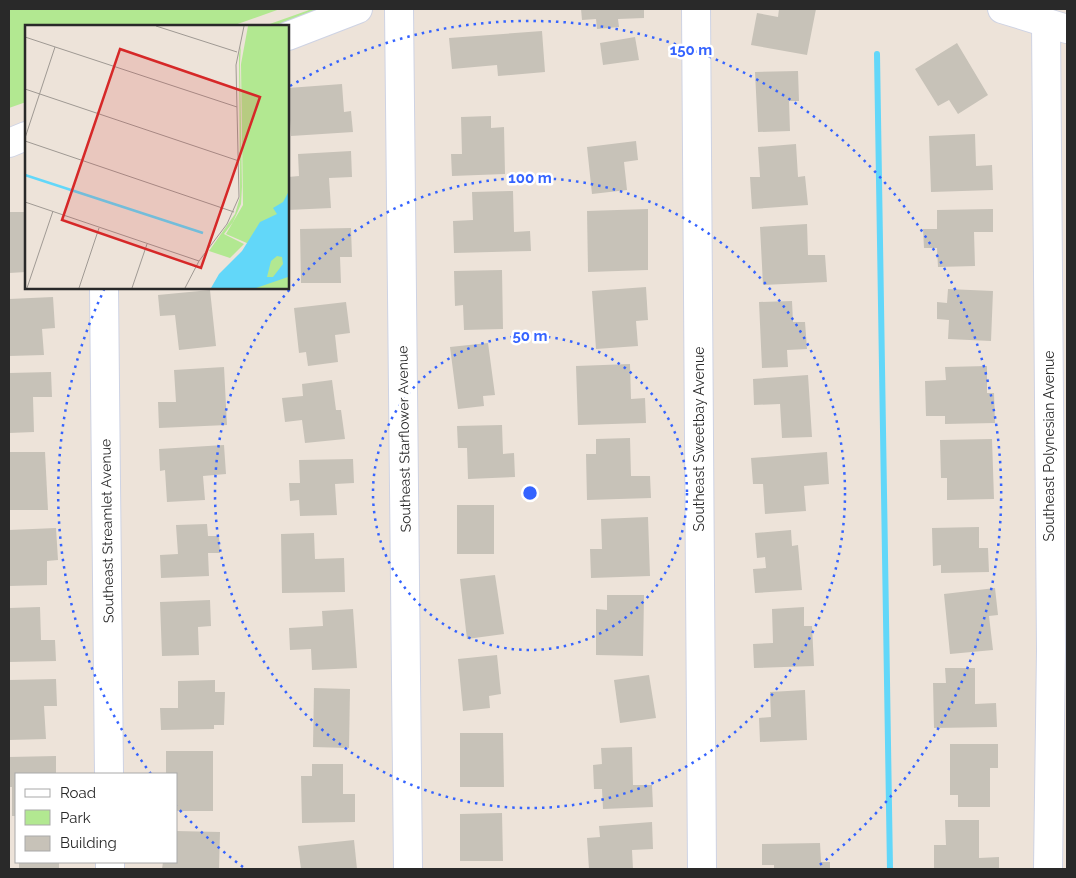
<svg xmlns="http://www.w3.org/2000/svg" width="1076" height="878" font-family="Raleway,sans-serif">
<rect width="100%" height="100%" fill="#ede3d9"/>
<g fill="#b2e891">
<polygon points="9,9 280,9 232,26 26,26 26,102 9,108"/>
<polygon points="312,9 328,9 283,26 264,26"/>
</g>
<g fill="none" stroke-linecap="round" stroke-linejoin="round">
<polyline stroke="#62d7f9" stroke-width="6" points="877,54 890,869"/>
</g>
<g fill="#c7c2b8">
<polygon points="581,9 644,9 644,18 618,19 619,27 597,29 596,19 582,20"/>
<polygon points="779,9 816,9 807,55 751,45 757,13 778,17"/>
<polygon points="542,31 545,72 498,76 497,65 452,69 449,38"/>
<polygon points="635,37 639,60 603,65 600,43"/>
<polygon points="957,43 988,95 958,114 949,100 938,106 915,69"/>
<polygon points="798,71 799,101 789,101 790,131 758,132 755,72"/>
<polygon points="342,84 344,112 351,111 353,132 291,136 288,88"/>
<polygon points="491,116 491,128 504,127 505,174 452,176 451,154 462,154 461,117"/>
<polygon points="975,134 976,166 992,165 993,190 931,192 929,136"/>
<polygon points="636,141 638,160 624,162 627,190 592,194 587,147"/>
<polygon points="796,144 798,177 805,176 808,205 752,209 750,177 760,177 758,147"/>
<polygon points="351,151 352,177 329,178 331,208 288,210 288,177 299,176 298,154"/>
<polygon points="513,191 514,232 530,231 531,251 454,253 453,221 473,220 472,192"/>
<polygon points="648,209 648,270 588,272 587,211"/>
<polygon points="993,209 993,232 974,232 975,266 938,267 937,248 924,248 923,229 937,229 937,210"/>
<polygon points="9,212 26,212 26,272 9,273"/>
<polygon points="807,224 808,255 825,255 827,282 763,285 760,227"/>
<polygon points="351,228 352,257 340,257 341,283 301,283 300,229"/>
<polygon points="502,270 503,329 464,330 463,305 455,306 454,271"/>
<polygon points="646,287 648,320 636,321 638,346 596,349 592,291"/>
<polygon points="948,289 993,291 991,341 948,339 949,320 937,319 937,302 947,303"/>
<polygon points="210,290 216,346 179,350 175,315 160,316 158,295"/>
<polygon points="53,297 55,328 42,329 44,355 9,356 9,299"/>
<polygon points="792,301 793,322 805,322 807,349 787,350 788,367 762,368 759,302"/>
<polygon points="346,302 350,333 335,335 338,362 308,366 306,352 299,353 294,308"/>
<polygon points="488,343 495,395 483,396 484,406 458,409 450,347"/>
<polygon points="630,364 631,399 645,398 646,423 578,425 576,366"/>
<polygon points="987,366 987,393 994,393 995,423 945,424 945,416 926,416 925,381 946,380 945,367"/>
<polygon points="224,367 227,425 159,428 158,402 176,402 174,370"/>
<polygon points="51,372 52,397 33,397 34,432 9,433 9,373"/>
<polygon points="808,375 812,437 782,438 780,404 754,405 753,379"/>
<polygon points="332,380 336,410 341,410 345,439 305,443 302,420 285,422 282,398 303,396 302,384"/>
<polygon points="502,425 503,454 514,453 515,477 468,479 467,448 458,448 457,426"/>
<polygon points="630,438 631,476 650,476 651,498 587,500 586,454 596,454 596,439"/>
<polygon points="992,439 994,499 947,500 947,478 941,478 940,440"/>
<polygon points="224,445 226,474 203,476 205,500 167,502 165,470 160,471 159,449"/>
<polygon points="9,452 45,452 48,510 9,510"/>
<polygon points="827,452 829,484 804,486 806,511 765,514 763,484 753,484 751,458"/>
<polygon points="353,459 354,483 335,484 337,515 300,516 299,500 290,501 289,483 300,483 299,460"/>
<rect x="457" y="505" width="37" height="49"/>
<polygon points="648,517 650,576 591,578 590,549 602,549 601,519"/>
<polygon points="207,524 208,536 219,536 220,553 208,553 209,576 161,578 160,555 178,554 176,525"/>
<polygon points="979,527 979,548 988,548 989,572 941,573 941,565 933,566 932,528"/>
<polygon points="56,528 58,560 47,561 47,585 9,586 9,530"/>
<polygon points="791,530 792,546 798,545 802,590 755,593 753,569 766,568 765,557 757,558 755,533"/>
<polygon points="314,533 315,559 344,558 345,592 282,593 281,534"/>
<polygon points="495,575 504,634 467,639 460,579"/>
<polygon points="995,588 998,615 989,616 993,650 950,654 944,594"/>
<polygon points="607,595 644,595 643,656 596,655 596,609 607,610"/>
<polygon points="210,600 211,626 198,627 199,655 162,656 160,602"/>
<polygon points="40,607 41,640 55,640 56,661 9,662 9,608"/>
<polygon points="804,607 804,626 812,626 814,666 754,668 753,644 773,643 772,609"/>
<polygon points="353,609 357,668 312,670 311,649 290,650 289,628 323,626 322,611"/>
<polygon points="497,655 501,694 489,696 490,708 463,711 458,659"/>
<polygon points="945,668 975,668 975,704 996,703 997,727 934,728 933,683 946,683"/>
<polygon points="649,675 656,718 620,723 614,680"/>
<polygon points="56,679 57,706 44,706 46,739 9,740 9,680"/>
<polygon points="215,680 215,692 225,692 224,725 214,725 214,729 161,730 160,708 178,708 178,681"/>
<polygon points="314,688 350,689 349,748 313,747"/>
<polygon points="805,690 807,740 760,742 759,718 771,717 770,692"/>
<polygon points="460,733 503,733 504,787 460,787"/>
<polygon points="950,744 998,744 998,768 990,768 990,807 958,807 958,795 950,795"/>
<polygon points="632,747 633,785 652,785 653,807 603,809 602,789 594,789 593,765 602,764 601,748"/>
<polygon points="166,751 213,751 213,811 177,811 177,775 166,774"/>
<polygon points="56,756 56,774 16,774 16,816 12,816 12,787 9,787 9,757"/>
<polygon points="312,764 343,764 343,794 355,794 355,822 302,823 301,776 312,776"/>
<polygon points="502,813 503,861 460,861 460,814"/>
<polygon points="945,820 979,820 979,858 999,857 999,869 934,869 934,845 946,845"/>
<polygon points="652,822 653,849 632,850 633,869 589,869 587,838 600,837 599,826"/>
<polygon points="176,831 220,832 219,869 162,869 163,862 176,862"/>
<polygon points="354,840 357,869 301,869 298,846"/>
<polygon points="820,843 821,862 830,862 830,869 774,869 774,865 762,865 762,844"/>
<rect x="19" y="862" width="40" height="7"/>
</g>
<g fill="none" stroke-linecap="round" stroke-linejoin="round">
<defs>
<g id="minor">
<polyline points="399,9 408,869"/>
<polyline points="696,9 702,869"/>
<polyline points="1002,9 1067,29"/>
<polyline points="1046,23 1051,650 1048,869"/>
<polyline points="288,36 358,9"/>
<polyline points="9,143 26,136"/>
<polyline points="104,288 109,774"/>
<polyline points="110,862 110,869"/>
</g>
</defs>
<use href="#minor" stroke="#ced3e4" stroke-width="30"/>
<use href="#minor" stroke="#fff" stroke-width="28"/>
</g>
<g fill="none" stroke="#3463ff" stroke-width="2.5" stroke-dasharray="2.5 5">
<circle cx="530" cy="493" r="157"/>
<circle cx="530" cy="493" r="315"/>
<path d="M243 867A472 472 0 0 1 176 806M151 774A472 472 0 0 1 104 290M290 86A472 472 0 0 1 817 867"/>
</g>
<g text-anchor="middle" stroke-width="5" stroke-linejoin="round" paint-order="stroke">
<g font-size="14" fill="#292929" stroke="#fff">
<text transform="translate(404 439) rotate(-91)" y="5">Southeast Starflower Avenue</text>
<text transform="translate(699 439) rotate(-90)" y="5">Southeast Sweetbay Avenue</text>
<text transform="translate(1049 446) rotate(-90)" y="5">Southeast Polynesian Avenue</text>
<text transform="translate(107 531) rotate(-91)" y="5">Southeast Streamlet Avenue</text>
</g>
</g>
<g transform="translate(25 25)">
<rect width="264" height="264" fill="#ede3d9"/>
<path d="M 223,1 L 264,1 L 264,263 L 207,263 L 231,222 L 201,209 L 218,180 L 216,39 ZM 216,20 L 215,38 L 217,162 L 216,179 L 208,197 L 199,209 L 219,219 L 205,233 L 184,226 L 210,189 L 215,172 L 214,30 Z" fill="#b2e891"/>
<path d="M 264,166 L 263,252 L 231,263 L 186,263 L 194,249 L 217,226 L 235,197 L 252,189 L 248,183 L 258,177 ZM 252,231 L 257,232 L 258,239 L 248,252 L 242,252 L 246,236 Z" fill="#62d7f9" fill-rule="evenodd"/>
<path fill="none" stroke="#62d7f9" stroke-width="2.5" d="M 0,150 L 178,208"/>
<path fill="none" stroke="#9f9993" stroke-width="1" d="M 131,1 L 212,27M 0,12 L 212,82M 0,64 L 214,136M 0,113 L 30,22M 0,116 L 209,187M 0,177 L 174,236M 2,263 L 28,186M 54,263 L 74,203M 107,263 L 122,219M 160,263 L 174,236 L 202,199 L 214,172 L 211,40 L 219,1"/>
<path fill="#d62828" fill-opacity="0.15" stroke="#d62828" stroke-width="2.5" d="M 95,24 L 235,72 L 176,243 L 37,195 Z"/>
<rect width="264" height="264" fill="none" stroke="#292929" stroke-width="2.5"/>
</g>
<circle cx="530" cy="493" r="8" fill="#3463ff" stroke="#fff" stroke-width="2.5"/>
<g font-size="15" text-anchor="middle" font-weight="bold" fill="#3463ff" stroke="#fff" stroke-width="5" stroke-linejoin="round" paint-order="stroke">
<text x="691" y="55">150 m</text>
<text x="530" y="183">100 m</text>
<text x="530" y="341">50 m</text>
</g>
<rect width="1076" height="878" fill="none" stroke="#292929" stroke-width="20"/>
<rect x="15" y="773" width="162" height="90" fill="#ffffff" stroke="#a9a9a9"/>
<rect x="25" y="789" width="25" height="8" fill="#ffffff" stroke="#a9a9a9"/>
<text x="60" y="798" font-size="15" fill="#292929">Road</text>
<rect x="25" y="810" width="25" height="15" fill="#b2e891" stroke="#a9a9a9"/>
<text x="60" y="823" font-size="15" fill="#292929">Park</text>
<rect x="25" y="836" width="25" height="15" fill="#c7c2b8" stroke="#a9a9a9"/>
<text x="60" y="848" font-size="15" fill="#292929">Building</text>
</svg>
